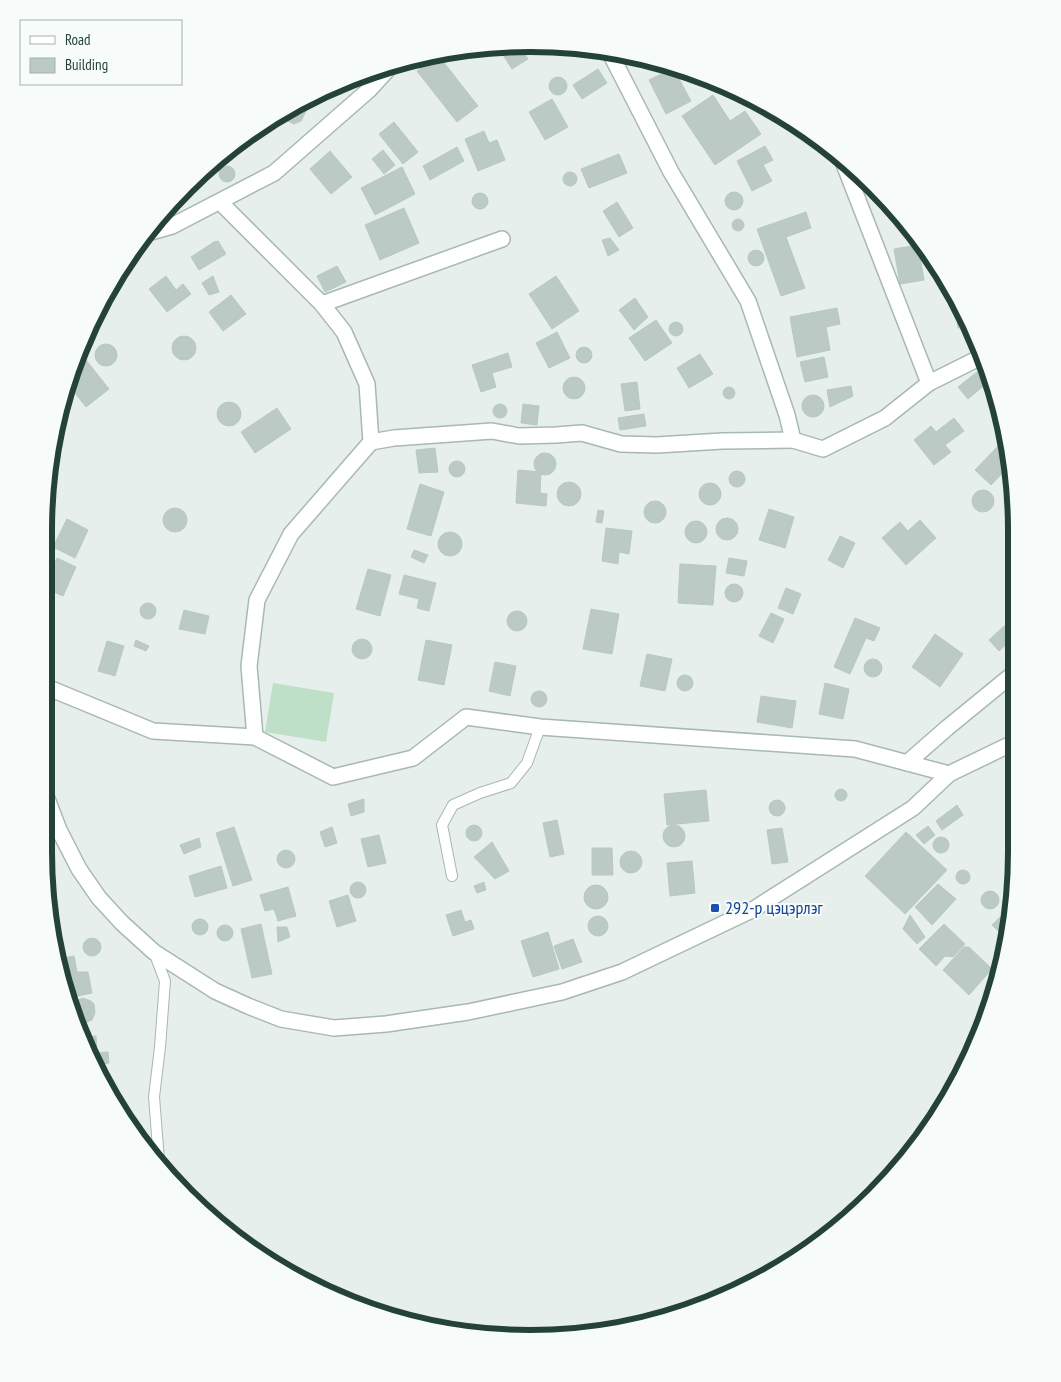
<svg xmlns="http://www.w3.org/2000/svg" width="1061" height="1382" font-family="'PT Sans Narrow',sans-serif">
<rect width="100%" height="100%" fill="#e6efeb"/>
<polygon fill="#bfe0c8" points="273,683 334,693 326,742 265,732"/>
<g fill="#bbcac4" stroke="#b8c9c2">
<polygon points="518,45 528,59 512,69 498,47"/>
<polygon points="438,55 478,106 457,122 417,71"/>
<polygon points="673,68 691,101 666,114 649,80"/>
<polygon points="598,69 607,83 582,99 573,85"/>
<circle cx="558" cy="86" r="9"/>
<polygon points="713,95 730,121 745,111 761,134 715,165 682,116"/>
<polygon points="552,99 568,127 545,140 529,112"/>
<polygon points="302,103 306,111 301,121 294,124 284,119 282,114"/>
<polygon points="394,122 418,152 403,164 379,134"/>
<polygon points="484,131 489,143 497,140 505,160 478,171 465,139"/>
<polygon points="765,146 773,160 763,165 772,181 752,191 737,161"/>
<polygon points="457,147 464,161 430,180 423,166"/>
<polygon points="383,150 395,165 384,174 372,159"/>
<polygon points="330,151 352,177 331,194 310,169"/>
<polygon points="619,154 627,173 589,188 581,169"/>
<circle cx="227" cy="174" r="8"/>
<polygon points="402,167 415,194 375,215 361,188"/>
<circle cx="570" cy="179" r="7"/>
<circle cx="734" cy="201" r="9"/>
<circle cx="480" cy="201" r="8"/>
<polygon points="617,202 633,228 619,237 603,211"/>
<polygon points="404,208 419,243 380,260 365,225"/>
<polygon points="806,212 811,228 786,237 805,288 781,296 757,229"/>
<circle cx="738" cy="225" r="6"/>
<polygon points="610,238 619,250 608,256 602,240"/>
<polygon points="218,241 226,254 199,270 191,257 214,242"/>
<polygon points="918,245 924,280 900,284 894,249"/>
<circle cx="756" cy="258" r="8"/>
<polygon points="337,266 346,282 325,292 317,276"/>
<polygon points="166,276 176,290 183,284 191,294 167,312 149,289"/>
<polygon points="213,276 219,292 209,295 202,283"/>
<polygon points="556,276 579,311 552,329 529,294"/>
<polygon points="231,295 246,314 223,331 209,312"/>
<polygon points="635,298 648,317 634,330 619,310"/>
<polygon points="955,303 957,303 968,327 958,328"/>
<polygon points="837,308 840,324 826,327 830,350 797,357 790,317"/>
<polygon points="656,320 672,343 645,361 629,338"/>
<circle cx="676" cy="329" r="7"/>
<polygon points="557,332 570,358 549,368 536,343"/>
<circle cx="184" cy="348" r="12"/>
<polygon points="85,338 90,348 77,360"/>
<circle cx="106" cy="355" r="11"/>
<circle cx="584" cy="355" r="8"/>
<polygon points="508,353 512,367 492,373 496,387 481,392 472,365"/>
<polygon points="700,354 713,374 689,388 677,368"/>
<polygon points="824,357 828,377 805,382 800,362"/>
<polygon points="86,360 109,389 86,407 68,384 74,369"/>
<polygon points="977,372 987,383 968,399 958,387"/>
<circle cx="574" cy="388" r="11"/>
<polygon points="637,382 640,409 625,411 621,384"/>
<polygon points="851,386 853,396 830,407 827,390"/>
<circle cx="729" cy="393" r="6"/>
<circle cx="813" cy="406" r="11"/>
<circle cx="229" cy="414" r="12"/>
<polygon points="523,404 539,406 537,425 521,423"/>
<circle cx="500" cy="411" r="7"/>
<polygon points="277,408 291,429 255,453 241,432"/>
<polygon points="644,414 646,426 620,430 618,418"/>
<polygon points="954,418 964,431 945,445 951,452 934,465 914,440 931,426 936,432"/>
<polygon points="999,445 1011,457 1012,463 991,485 975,470"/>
<polygon points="435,448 438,472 419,473 416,450"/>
<circle cx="545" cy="464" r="11"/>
<circle cx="457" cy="469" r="8"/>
<polygon points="518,470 541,472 540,493 547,494 546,506 516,503"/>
<circle cx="737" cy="479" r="8"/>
<circle cx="569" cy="494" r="12"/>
<circle cx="710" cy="494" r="11"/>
<polygon points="420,484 444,492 431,536 407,529"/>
<circle cx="983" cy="501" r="11"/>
<circle cx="655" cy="512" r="11"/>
<circle cx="175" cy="520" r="12"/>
<polygon points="769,509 794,517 785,548 759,540"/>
<polygon points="598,510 604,511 602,523 596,522"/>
<circle cx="727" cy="529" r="11"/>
<polygon points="67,519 88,530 75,558 53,547"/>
<polygon points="920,520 936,538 906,565 882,538 900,522 908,531"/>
<circle cx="696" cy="532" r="11"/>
<polygon points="606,528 632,531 629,554 619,552 618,564 602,561"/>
<circle cx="450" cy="544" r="12"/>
<polygon points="840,536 855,543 843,568 828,560"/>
<polygon points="414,550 428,555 424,563 411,557"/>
<polygon points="57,558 76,567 63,596 45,588"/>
<polygon points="729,558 747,561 744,576 726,573"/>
<polygon points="680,564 716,566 713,605 678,603"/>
<polygon points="368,569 391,575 380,616 356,609"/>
<polygon points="404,575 436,583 429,611 417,608 419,599 399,594"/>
<circle cx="734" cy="593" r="9"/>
<polygon points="786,588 801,594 793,614 778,608"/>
<circle cx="148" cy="611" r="8"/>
<polygon points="591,609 619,614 612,654 583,649"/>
<polygon points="184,610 209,616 205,634 179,629"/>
<circle cx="517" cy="621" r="10"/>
<polygon points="771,613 784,619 773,643 759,636"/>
<polygon points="855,618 880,628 874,641 866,638 850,674 834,667"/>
<polygon points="1004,626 1013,635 1013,638 999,651 989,640"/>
<polygon points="935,634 963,654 940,687 912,667"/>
<circle cx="362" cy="649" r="10"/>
<polygon points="136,640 149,646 146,651 134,646"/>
<polygon points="426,640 452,645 444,685 418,680"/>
<polygon points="107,641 124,646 115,676 98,671"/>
<polygon points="647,654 672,659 665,691 640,686"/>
<circle cx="873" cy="668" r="9"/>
<polygon points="495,662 516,666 510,696 489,691"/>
<circle cx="685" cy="683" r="8"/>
<polygon points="825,683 849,689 843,719 819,714"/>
<circle cx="539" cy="699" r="8"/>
<polygon points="761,696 796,701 792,728 757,722"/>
<circle cx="841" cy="795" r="6"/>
<polygon points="706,790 709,821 667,825 664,794"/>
<polygon points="364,799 364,812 351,816 348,804"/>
<circle cx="777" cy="808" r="8"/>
<polygon points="957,805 963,815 942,830 936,821"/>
<polygon points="557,820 564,854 550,857 543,823"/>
<circle cx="474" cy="833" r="8"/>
<circle cx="674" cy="836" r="11"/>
<polygon points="928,826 935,835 924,844 916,835"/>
<polygon points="234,827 252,880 233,886 216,833"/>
<polygon points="332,827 337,843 325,847 320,832"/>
<polygon points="782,828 788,862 772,864 767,830"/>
<polygon points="906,832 947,870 905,914 865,876"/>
<polygon points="379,835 386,863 368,867 361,839"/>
<circle cx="941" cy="845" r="8"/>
<polygon points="199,838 201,847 184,854 180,845"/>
<polygon points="492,842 509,871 495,879 474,857"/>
<polygon points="592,848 612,848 613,875 592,875"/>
<circle cx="286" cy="859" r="9"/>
<circle cx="631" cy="862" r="11"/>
<polygon points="692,861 695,893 670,896 667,863"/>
<polygon points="221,866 227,888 195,897 189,876"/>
<circle cx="963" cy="877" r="7"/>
<circle cx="358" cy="890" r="8"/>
<polygon points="484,882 486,890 477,893 474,886"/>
<polygon points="938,884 956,899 932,925 915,907"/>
<circle cx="596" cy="897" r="12"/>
<polygon points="288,887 296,916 278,921 274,909 265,911 260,895"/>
<circle cx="990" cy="900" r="9"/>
<polygon points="348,895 356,921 337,927 329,901"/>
<polygon points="1010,907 1013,910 1013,915 1007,939 992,925"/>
<polygon points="461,910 465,922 471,920 474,929 453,936 446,915"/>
<polygon points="910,915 925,937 917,944 903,929"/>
<circle cx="598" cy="926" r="10"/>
<circle cx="200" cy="927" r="8"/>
<polygon points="261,924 272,974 252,978 241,929"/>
<polygon points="944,924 965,944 953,957 945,956 936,966 919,949"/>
<circle cx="225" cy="933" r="8"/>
<polygon points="277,927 287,927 290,937 278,942"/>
<polygon points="548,932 559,969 533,977 521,941"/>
<circle cx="92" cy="947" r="9"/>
<polygon points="573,939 582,962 562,969 554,946"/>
<polygon points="964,947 969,947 992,969 969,995 943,970"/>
<polygon points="74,956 77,972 88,972 92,993 69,998 60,978 58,959"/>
<polygon points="83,998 91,1001 94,1004 95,1013 92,1020 84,1023 79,1023 72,1005 76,1001"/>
<polygon points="96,1036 97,1053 108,1052 109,1063 101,1064 102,1076 85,1037"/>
</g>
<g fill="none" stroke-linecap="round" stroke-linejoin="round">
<defs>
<g id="service">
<polyline points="452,876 442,825 453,805 480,793 511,783 527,763 540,727"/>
<polyline points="154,952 165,981 160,1047 154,1097 159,1160"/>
</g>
<g id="minor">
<polyline points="609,51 671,172 748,301 787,415 793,440 823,449 885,418 929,383 983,356"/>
<polyline points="842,159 929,383"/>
<polyline points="220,202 322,304 344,332 367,384 371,442 291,534 257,600 249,666 255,737"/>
<polyline points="144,234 172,226 274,173 370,89 390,67"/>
<polyline points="322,304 502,239"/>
<polyline points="371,442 394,438 492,431 519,436 556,435 582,433 621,444 657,445 722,441 793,440"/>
<polyline points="44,686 153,731 255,737 333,777 413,758 466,717 540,727 855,749 949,774"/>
<polyline points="907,763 947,728 1013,674"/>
<polyline points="934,1124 949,1096"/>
</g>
<polyline id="tertiary" points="44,791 59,830 79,869 99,898 122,923 154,952 215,991 248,1006 281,1019 334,1028 386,1024 468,1012 562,992 622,972 754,909 913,808 949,774 1013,743"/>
</defs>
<use href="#service" stroke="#a8b8b2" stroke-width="12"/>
<use href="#minor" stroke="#a8b8b2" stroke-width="18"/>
<use href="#tertiary" stroke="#a8b8b2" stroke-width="18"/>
<polyline stroke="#86b3a5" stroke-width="3" stroke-dasharray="2.5 4" stroke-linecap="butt" points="331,88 336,95"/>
<use href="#service" stroke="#fff" stroke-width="10"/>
<use href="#minor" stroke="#fff" stroke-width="15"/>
<use href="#tertiary" stroke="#fff" stroke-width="15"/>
</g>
<rect fill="#1a4fb4" stroke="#f7fbf9" stroke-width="2" x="710" y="903" width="10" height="10" rx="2.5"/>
<g text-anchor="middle" stroke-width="4" stroke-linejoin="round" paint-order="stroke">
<g font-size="18" fill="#164399" stroke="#f7fbf9" text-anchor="start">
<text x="725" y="914">292-р цэцэрлэг</text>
</g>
</g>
<path d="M0 0H1061V1382H0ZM530 52H530A478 478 0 0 1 1008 530V852A478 478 0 0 1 530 1330H530A478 478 0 0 1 52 852V530A478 478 0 0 1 530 52Z" fill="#f7fbf9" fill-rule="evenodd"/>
<path fill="none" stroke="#24423a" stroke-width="6" d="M530 52H530A478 478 0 0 1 1008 530V852A478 478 0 0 1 530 1330H530A478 478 0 0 1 52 852V530A478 478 0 0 1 530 52Z"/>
<rect x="20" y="20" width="162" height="65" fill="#f7fbf9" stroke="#a3b1ad"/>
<rect x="30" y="36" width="25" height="8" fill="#ffffff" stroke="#a3b1ad"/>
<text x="65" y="45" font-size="15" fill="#24423a">Road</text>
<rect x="30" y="58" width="25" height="15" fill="#bbcac4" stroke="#a3b1ad"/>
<text x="65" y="70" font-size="15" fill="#24423a">Building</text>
</svg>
